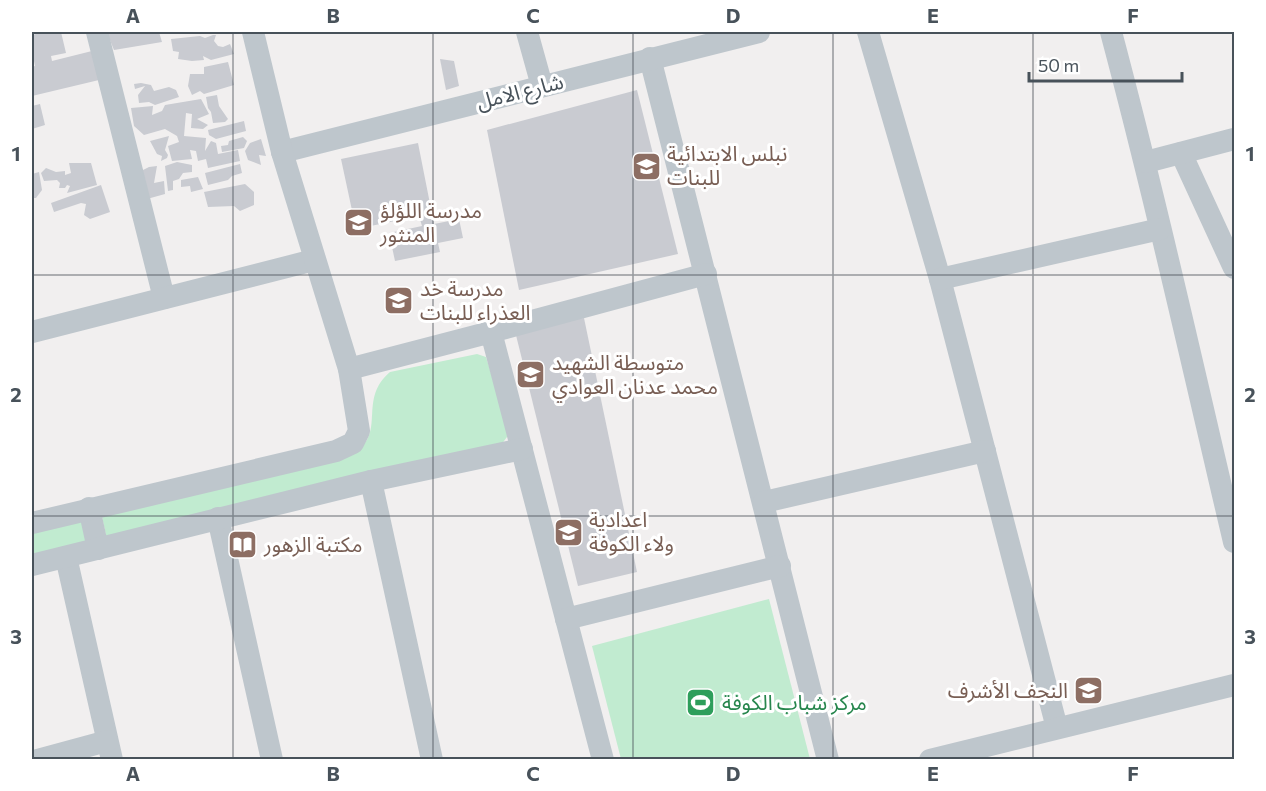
<svg xmlns="http://www.w3.org/2000/svg" width="1266" height="791" font-family="Commissioner,'Noto Sans Arabic',sans-serif">
<rect width="100%" height="100%" fill="#f1efef"/>
<g fill="#c1ebd0">
<path d="M 477,354 L 486,357 L 508,428 L 507,437 L 501,445 L 107,540 L 101,512 L 359,449 C 384,430 359,398 390,372 Z"/>
<polygon points="81,518 87,543 32,557 32,531"/>
<polygon points="769,599 810,759 621,759 592,646"/>
</g>
<g fill="#c9cbd1">
<polygon points="44,32 61,32 66,53 51,56 52,61 92,51 99,80 32,96 32,67 35,66 32,51 32,35"/>
<polygon points="112,32 159,32 162,42 114,50 107,33"/>
<polygon points="213,35 216,35 214,41 218,46 223,47 230,44 234,54 211,60 203,56 204,60 192,61 178,59 179,52 173,51 171,39 200,36 205,38"/>
<polygon points="440,59 454,61 459,86 446,90"/>
<polygon points="228,62 234,85 204,94 200,91 192,95 188,86 190,74 204,74 204,67"/>
<polygon points="141,83 151,85 154,91 169,87 176,90 179,97 155,105 149,102 139,103 138,95 145,86 135,89 134,84"/>
<polygon points="637,90 678,254 519,290 487,130"/>
<polygon points="217,95 219,106 228,119 225,122 213,123 211,112 208,108 206,97"/>
<polygon points="201,99 209,114 197,119 208,125 203,129 191,128 192,114 186,113 184,136 206,138 205,151 211,141 216,143 218,154 238,150 240,161 208,168 206,159 198,161 196,151 190,150 192,159 172,161 168,146 179,142 177,136 165,129 144,135 134,126 131,108 153,106 152,115 162,111 165,105"/>
<polygon points="40,104 45,125 32,129 32,106"/>
<polygon points="244,121 246,131 216,139 209,135 208,130"/>
<polygon points="169,136 165,150 168,155 167,158 161,161 162,156 157,154 150,141"/>
<polygon points="243,137 247,141 244,148 222,152 221,146 228,145 229,141"/>
<polygon points="261,139 266,156 259,155 261,165 248,160 245,151 250,143"/>
<polygon points="418,143 434,224 459,219 463,238 438,243 440,252 395,261 389,233 422,226 419,216 356,229 341,159"/>
<polygon points="177,162 192,165 192,172 183,173 179,179 173,181 173,190 168,191 165,166"/>
<polygon points="69,163 91,163 97,185 67,193 70,186 67,185 65,188 59,188 60,183 57,180 44,181 41,173 46,168 56,172 65,171 65,175 71,173"/>
<polygon points="240,164 242,173 232,176 228,180 208,185 205,173"/>
<polygon points="157,166 154,183 164,181 165,194 147,199 139,172 149,167"/>
<polygon points="39,172 42,190 36,198 32,198 32,174"/>
<polygon points="198,177 203,189 191,192 190,186 181,187 181,180"/>
<polygon points="245,184 254,192 254,205 240,211 234,206 208,207 204,192"/>
<polygon points="101,185 110,212 90,219 84,215 86,204 81,203 54,212 51,203"/>
<polygon points="584,318 637,572 578,586 514,327"/>
</g>
<g fill="none" stroke-linecap="round" stroke-linejoin="round">
<g stroke="#bec6cc" stroke-width="22">
<polyline points="97,32 164,298"/>
<polyline points="527,32 542,86"/>
<polyline points="868,32 940,279 1057,728"/>
<path d="M 1111,32 C 1156,201 1194,372 1234,542"/>
<polyline points="650,58 828,760"/>
<polyline points="282,152 759,32"/>
<polyline points="1181,153 1234,268"/>
<polyline points="1146,162 1234,139"/>
<polyline points="940,279 1160,229"/>
<polyline points="32,332 314,260"/>
<polyline points="491,332 706,274"/>
<polyline points="349,369 491,332 603,760"/>
<polyline points="371,481 432,760"/>
<polyline points="764,502 985,451"/>
<polyline points="89,508 98,549"/>
<polyline points="218,518 272,760"/>
<polyline points="32,523 336,451 353,443 359,431 349,369 282,152 253,32"/>
<polyline points="66,557 112,760"/>
<polyline points="32,565 371,481 522,449"/>
<polyline points="566,619 780,566"/>
<polyline points="37,760 107,741"/>
<polyline points="930,760 1234,685"/>
</g>
</g>
<path fill="none" stroke="#48525a" stroke-width="1.5" stroke-opacity="0.55" d="M 233,32 L 233,760M 433,32 L 433,760M 633,32 L 633,760M 833,32 L 833,760M 1033,32 L 1033,760M 32,275 L 1234,275M 32,516 L 1234,516"/>
<defs>
<symbol id="school-square" viewBox="-11 -11 22 22"><rect x="-9" y="-9" width="18" height="18" rx="4" fill="#8d6e63" stroke="#fff"/><path d="M0-5L7-2L0 1L-7-2ZM-4 1L0 2.5L4 1V4Q0 6-4 4Z" fill="#fff"/></symbol>
<symbol id="library-square" viewBox="-11 -11 22 22"><rect x="-9" y="-9" width="18" height="18" rx="4" fill="#8d6e63" stroke="#fff"/><path d="M-6-4Q-3-5.5-.7-3.5V5Q-3 3-6 4ZM6-4Q3-5.5 .7-3.5V5Q3 3 6 4Z" fill="#fff"/></symbol>
<symbol id="university-square" viewBox="-11 -11 22 22"><rect x="-9" y="-9" width="18" height="18" rx="4" fill="#8d6e63" stroke="#fff"/><path d="M0-5L7-2L0 1L-7-2ZM-4 1L0 2.5L4 1V4Q0 6-4 4Z" fill="#fff"/></symbol>
<symbol id="stadium-square" viewBox="-11 -11 22 22"><rect x="-9" y="-9" width="18" height="18" rx="4" fill="#2e9e5b" stroke="#fff"/><path d="M0-5a6.5 5 0 1 0 0 10a6.5 5 0 1 0 0-10ZM-3.5-1.8h7v3.6h-7Z" fill="#fff"/></symbol>
</defs>
<g fill-rule="evenodd">
<use href="#school-square" x="630" y="150" width="33" height="33"/>
<use href="#school-square" x="342" y="206" width="33" height="33"/>
<use href="#school-square" x="382" y="284" width="33" height="33"/>
<use href="#school-square" x="514" y="358" width="33" height="33"/>
<use href="#school-square" x="552" y="516" width="33" height="33"/>
<use href="#library-square" x="226" y="528" width="33" height="33"/>
<use href="#university-square" x="1072" y="674" width="33" height="33"/>
<use href="#stadium-square" x="684" y="686" width="33" height="33"/>
</g>
<g text-anchor="middle" stroke-width="6" stroke-linejoin="round" paint-order="stroke">
<g font-size="21" fill="#48525a" stroke="#fff">
<text transform="translate(520 92) rotate(-14)" y="7">شارع الامل</text>
</g>
<g font-size="21" fill="#785e54" stroke="#fff" text-anchor="start">
<text x="667" y="161">نبلس الابتدائية<tspan x="667" dy="24">للبنات</tspan></text>
<text x="380" y="218">مدرسة اللؤلؤ<tspan x="380" dy="24">المنثور</tspan></text>
<text x="420" y="296">مدرسة خد<tspan x="420" dy="24">العذراء للبنات</tspan></text>
<text x="552" y="370">متوسطة الشهيد<tspan x="552" dy="24">محمد عدنان العوادي</tspan></text>
<text x="589" y="527">اعدادية<tspan x="589" dy="24">ولاء الكوفة</tspan></text>
<text x="264" y="552">مكتبة الزهور</text>
<text x="1068" y="698" text-anchor="end">النجف الأشرف</text>
</g>
<g font-size="21" fill="#27864d" stroke="#fff" text-anchor="start">
<text x="722" y="710">مركز شباب الكوفة</text>
</g>
</g>
<rect width="1266" height="791" fill="none" stroke="#ffffff" stroke-width="66"/>
<path d="M1029 72v9h153v-9" fill="none" stroke="#48525a" stroke-width="3"/>
<text x="1038" y="72" font-size="18" fill="#48525a" stroke="#ffffff" stroke-width="4.5" paint-order="stroke">50 m</text>
<rect x="33" y="33" width="1200" height="725" fill="none" stroke="#48525a" stroke-width="2"/>
<g font-size="20" text-anchor="middle" font-weight="bold" fill="#48525a">
<text x="133" y="23">A</text>
<text x="333" y="23">B</text>
<text x="533" y="23">C</text>
<text x="733" y="23">D</text>
<text x="933" y="23">E</text>
<text x="1133" y="23">F</text>
<text x="16" y="161">1</text>
<text x="1250" y="161">1</text>
<text x="16" y="402">2</text>
<text x="1250" y="402">2</text>
<text x="16" y="644">3</text>
<text x="1250" y="644">3</text>
<text x="133" y="781">A</text>
<text x="333" y="781">B</text>
<text x="533" y="781">C</text>
<text x="733" y="781">D</text>
<text x="933" y="781">E</text>
<text x="1133" y="781">F</text>
</g>
</svg>
